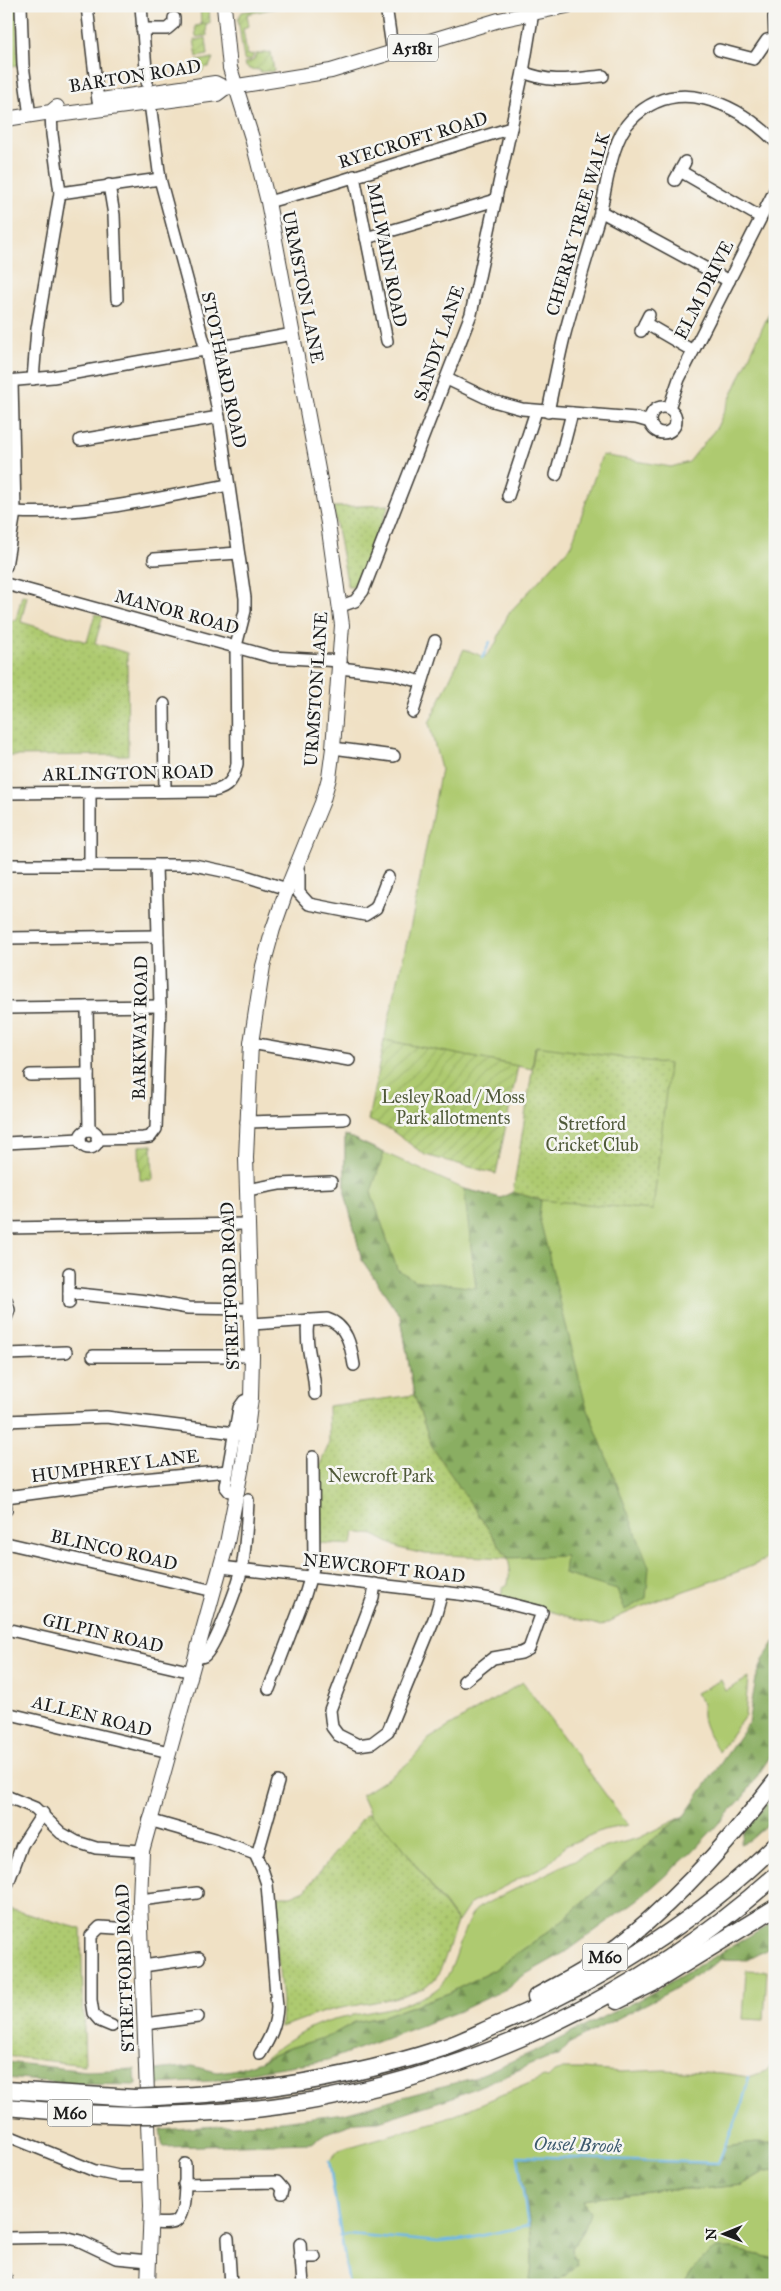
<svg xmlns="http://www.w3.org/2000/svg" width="781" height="2291" font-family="'IM FELL Great Primer',serif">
<defs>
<pattern id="forest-firs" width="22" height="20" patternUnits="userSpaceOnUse" patternTransform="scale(1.25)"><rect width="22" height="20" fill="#8aae62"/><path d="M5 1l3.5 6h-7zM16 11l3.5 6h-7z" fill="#708d50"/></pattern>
<pattern id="park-dots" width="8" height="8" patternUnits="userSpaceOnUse" patternTransform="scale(1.25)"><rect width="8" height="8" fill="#aeca70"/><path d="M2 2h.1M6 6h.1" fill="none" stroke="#95ad60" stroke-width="1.8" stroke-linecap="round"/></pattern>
<pattern id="garden-furrows" width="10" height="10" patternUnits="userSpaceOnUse" patternTransform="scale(1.25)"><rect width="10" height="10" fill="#aeca70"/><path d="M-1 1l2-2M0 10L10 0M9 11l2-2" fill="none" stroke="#95ad60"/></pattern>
</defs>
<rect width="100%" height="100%" fill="#f6f6f2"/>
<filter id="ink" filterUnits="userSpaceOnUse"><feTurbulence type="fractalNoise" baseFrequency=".02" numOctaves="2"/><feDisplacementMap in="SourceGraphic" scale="10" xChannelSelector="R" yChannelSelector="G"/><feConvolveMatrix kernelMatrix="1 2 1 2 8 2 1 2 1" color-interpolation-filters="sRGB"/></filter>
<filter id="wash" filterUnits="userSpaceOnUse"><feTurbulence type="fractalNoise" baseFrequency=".0096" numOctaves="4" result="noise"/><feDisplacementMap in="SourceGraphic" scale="20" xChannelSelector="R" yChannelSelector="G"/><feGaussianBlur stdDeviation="1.12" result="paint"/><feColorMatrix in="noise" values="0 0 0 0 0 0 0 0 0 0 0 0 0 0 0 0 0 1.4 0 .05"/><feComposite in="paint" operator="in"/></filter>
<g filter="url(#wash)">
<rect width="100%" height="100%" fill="#f0e1c5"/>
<g fill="#aeca70" stroke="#657346">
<path d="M 766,320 L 775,324 L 775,1555 C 719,1584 656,1595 601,1626 L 501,1597 L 503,1587 L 508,1584 L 510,1569 L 508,1558 L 432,1447 L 414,1395 L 401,1317 L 362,1260 L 345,1193 L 345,1135 L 464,1189 L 501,1198 L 513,1192 L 541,1200 L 535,1047 L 532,1069 L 384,1040 L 413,915 L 441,769 L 429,723 L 464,649 L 485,657 L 495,645 L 508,614 L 571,546 L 602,455 L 671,467 L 689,462 L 717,427 Z"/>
<path d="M 748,1678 L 745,1716 L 719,1752 C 710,1737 698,1722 703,1704 L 696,1693 L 721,1680 L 726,1691 Z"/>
<path d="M 523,1682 L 628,1825 L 603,1830 L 565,1846 L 548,1864 L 470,1904 L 458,1922 L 396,1838 L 372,1819 L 361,1795 C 386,1779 412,1766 427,1740 Z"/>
<path d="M 684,1816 L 664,1830 L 556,1926 L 494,1970 L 449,1993 L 381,2017 L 355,2022 L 330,2036 L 286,2049 L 261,2061 C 283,2043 307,2026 334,2019 C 368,2011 404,2009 434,1991 C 456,1977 458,1935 473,1913 C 476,1908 484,1905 489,1902 L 595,1850 L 639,1838 Z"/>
<polygon points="746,1970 767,1971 764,2020 743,2019"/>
<path d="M 775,2061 L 775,2143 L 725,2147 L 721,2160 L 715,2164 L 518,2156 C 524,2196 538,2245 529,2285 L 349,2285 L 329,2161 L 339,2150 L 445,2119 L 544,2077 L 548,2078 L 554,2072 L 563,2069 L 582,2069 L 621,2072 L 664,2070 L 722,2073 L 749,2077 L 766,2071 Z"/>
<polygon points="775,2170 775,2259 732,2249 691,2273 684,2285 554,2285 577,2265 573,2257 572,2248 583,2232 583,2200 662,2189 700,2189 742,2185 765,2171"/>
</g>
<g fill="url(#forest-firs)" stroke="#53653f">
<polygon points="775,301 775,324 766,320"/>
<polygon points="345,1135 384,1153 371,1192 397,1269 414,1280 476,1288 464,1189 501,1198 513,1192 541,1200 539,1216 585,1402 649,1567 646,1598 625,1610 617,1590 564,1574 566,1556 508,1558 432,1447 414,1395 401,1317 362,1260 345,1193"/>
<polygon points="775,1641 775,1749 745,1795 692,1852 641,1897 569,1950 519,1978 508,1988 460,2011 328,2060 264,2070 212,2081 156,2084 155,2070 193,2066 217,2072 233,2070 261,2061 286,2049 330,2036 355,2022 381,2017 449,1993 494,1970 556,1926 664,1830 684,1816 748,1724 756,1679 764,1658"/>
<polygon points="775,1794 775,1818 750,1840 740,1844 744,1832"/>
<polygon points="775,1921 775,1945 747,1960 722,1959 673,1990 568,2044 559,2056 547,2058 456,2096 379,2121 357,2122 329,2132 312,2143 163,2147 160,2130 274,2122 344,2113 473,2078 537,2050 648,1995"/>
<polygon points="6,2062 87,2071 135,2069 136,2085 76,2084 6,2078"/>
<path d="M 755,2143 L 775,2143 L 775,2170 L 765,2171 L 742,2185 L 700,2189 L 662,2189 L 583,2200 L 590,2213 L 583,2232 L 572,2248 L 573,2257 L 576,2259 L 577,2265 L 554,2285 L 529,2285 C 538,2245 524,2196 518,2156 L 715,2164 L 721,2160 L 725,2147 Z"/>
<path d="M 717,2249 L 732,2249 L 775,2259 L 775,2285 L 684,2285 C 692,2270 702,2256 717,2249 Z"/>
</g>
<g fill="url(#park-dots)" stroke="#657346">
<polygon points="6,6 17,6 18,65 6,67"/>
<polygon points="389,505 360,580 355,587 348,587 333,507"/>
<polygon points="22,595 27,596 21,622 87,642 95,614 103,616 95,643 127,653 128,755 6,756 6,620 16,620"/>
<polygon points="536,1046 669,1064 653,1210 541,1200 513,1192"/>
<polygon points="414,1395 432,1447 508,1558 424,1554 399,1548 374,1535 354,1532 352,1545 318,1543 318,1469 329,1444 328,1406"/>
<path d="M 367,1813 L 396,1838 L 457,1922 C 451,1939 446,1960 437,1976 C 423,1999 353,2004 328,2011 C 313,2015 297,2022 281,2027 L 282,2003 L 272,1896 L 291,1896 L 305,1890 Z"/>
<polygon points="6,1908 81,1929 85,2065 6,2056"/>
</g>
<g fill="url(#garden-furrows)" stroke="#657346">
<polygon points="200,6 209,6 210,23 201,24"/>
<polygon points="262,8 276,8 247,14 249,26 243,28 247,55 254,54 251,60 244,60 238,19 242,12"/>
<polygon points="206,24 207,36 196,37 195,26"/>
<polygon points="206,38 208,55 197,57 194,40"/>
<polygon points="271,52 274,71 260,72 260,70 250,69 245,66 244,63 253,61 256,54"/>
<polygon points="213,58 209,67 206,67 199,74 197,61"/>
<polygon points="384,1040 518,1066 496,1174 425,1155 391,1130 368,1120"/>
<polygon points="152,1145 153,1180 140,1180 139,1146"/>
</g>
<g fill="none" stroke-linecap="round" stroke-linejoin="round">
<g stroke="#6eb8e7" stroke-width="2.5">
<polyline points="482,658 490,642"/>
<polyline points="329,2161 349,2285"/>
<polyline points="339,2236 348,2234 438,2242 460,2240 528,2226 518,2156 718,2163 741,2108 749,2077"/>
</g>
</g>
</g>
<g filter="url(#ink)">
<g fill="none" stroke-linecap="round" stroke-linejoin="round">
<defs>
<g id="minor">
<polyline points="21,6 23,65 30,116"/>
<polyline points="87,6 98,101"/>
<polyline points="141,6 147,82"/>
<polyline points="386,6 393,54"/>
<polyline points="774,17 775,39"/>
<polyline points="142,29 167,29 174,23 174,18"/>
<polyline points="719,50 754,59 767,40 775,39"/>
<path d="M 523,72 C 553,84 571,79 603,76"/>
<polyline points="680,171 760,217"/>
<polyline points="354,176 387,341"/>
<polyline points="675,180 685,162"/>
<polyline points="109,185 114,215 117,299"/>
<polyline points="324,186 511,128"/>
<polyline points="60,193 160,179"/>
<polyline points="268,202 319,188"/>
<polyline points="600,211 729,281"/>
<polyline points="366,238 496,200"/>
<polyline points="645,323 693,351"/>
<polyline points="641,331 649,315"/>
<polyline points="33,379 37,329 60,193 52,134 51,112"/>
<polyline points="447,379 493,401 522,409 636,418 650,422"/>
<polyline points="6,381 53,377 293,334"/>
<circle cx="663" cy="420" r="13"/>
<polyline points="669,408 679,379 775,190"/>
<path d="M 548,412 C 553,387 558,362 564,337 C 575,295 588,254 600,213 C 607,186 611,140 631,120 C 676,74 736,103 775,141"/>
<polyline points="80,440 219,417"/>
<polyline points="556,475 572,413"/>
<polyline points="508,496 536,411"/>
<path d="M 15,512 C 87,516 157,498 228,485"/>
<polyline points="154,559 238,553"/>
<polyline points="6,566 15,512 12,381"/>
<polyline points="6,584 272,657 341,661"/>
<polyline points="341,606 355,601 363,591 471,314 523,72 534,6"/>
<polyline points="340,668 392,674 422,682"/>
<polyline points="164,704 165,791"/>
<polyline points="413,712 435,641"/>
<polyline points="333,748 394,756"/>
<polyline points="90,792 90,865"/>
<path d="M 6,793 L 213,791 C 229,788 234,779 237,764 L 236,646 L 245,611 L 245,598 L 219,417 L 206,350 L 160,179 L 150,103"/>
<polyline points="6,865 194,865 242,875 287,889"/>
<polyline points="297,866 299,872 299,893 309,904 365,915 376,908 388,877"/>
<polyline points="6,938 158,936"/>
<polyline points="87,1007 89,1130"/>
<polyline points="6,1008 160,1006"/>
<polyline points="251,1043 349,1060"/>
<polyline points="30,1075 88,1074"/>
<polyline points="246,1122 344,1119"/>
<circle cx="89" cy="1139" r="9"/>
<polyline points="97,1139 143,1138 150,1137 156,1129 160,1006 156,865"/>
<polyline points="6,1143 80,1139"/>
<polyline points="247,1190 279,1184 331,1182"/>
<polyline points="6,1228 247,1224"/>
<polyline points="69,1273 69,1303"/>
<polyline points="69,1293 147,1301 188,1308 251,1309"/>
<polyline points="6,1300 9,1310 6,1318"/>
<path d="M 308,1320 C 304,1347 315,1367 315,1394"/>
<path d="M 252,1324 L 327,1319 C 347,1325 351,1346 354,1365"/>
<polyline points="6,1354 66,1352"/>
<polyline points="93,1356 252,1356"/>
<polyline points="6,1421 106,1417 235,1433"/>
<polyline points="238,1493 229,1491 225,1486 239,1408 244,1401 251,1398"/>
<polyline points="6,1497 132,1480 228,1471"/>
<polyline points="6,1506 6,1510"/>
<polyline points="6,1543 214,1591"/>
<polyline points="221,1567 467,1595 491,1599 542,1612 529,1649 521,1653 493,1658 464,1681"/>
<polyline points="375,1584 373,1597 330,1710 332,1727 338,1735 358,1745 372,1743 388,1731 436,1614 442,1592"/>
<polyline points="6,1629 192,1672"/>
<path d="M 196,1658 C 199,1657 202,1657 204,1656 C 215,1649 239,1582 242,1568 C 246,1546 247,1523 248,1500"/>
<polyline points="269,1689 305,1595 314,1565 313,1457"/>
<polyline points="6,1713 169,1752"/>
<polyline points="6,1796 35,1808 61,1833 77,1842 96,1848 142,1851"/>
<path d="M 149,1820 L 215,1839 L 255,1854 L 262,1869 L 267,1884 L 277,2007 C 276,2026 270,2038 260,2054"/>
<polyline points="255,1854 258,1852 278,1782"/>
<polyline points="8,1883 22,1845 43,1813"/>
<polyline points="140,1900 197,1893"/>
<polyline points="143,1966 199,1958"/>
<polyline points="145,2024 198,2017"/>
<polyline points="112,2026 100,2021 93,2013 91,2000 91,1936 100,1927 131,1929 142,1927"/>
<polyline points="6,2135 95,2171 119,2176 149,2176"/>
<polyline points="184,2184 277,2182 283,2189 282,2194"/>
<path d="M 151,2223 C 158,2223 168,2225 175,2222 C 187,2216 185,2177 185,2164"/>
<polyline points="6,2238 65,2237 80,2241 116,2258 149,2261"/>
<polyline points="228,2238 231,2285"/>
<polyline points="300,2244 303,2285"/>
<polyline points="300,2257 315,2257"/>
<polyline points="6,2278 7,2285"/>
</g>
<g id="major">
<polyline points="101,100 215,83 225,88"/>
<polyline points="51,112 57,115 217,94 225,88 331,71 499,20 567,6"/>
<polyline points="6,119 51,112 57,107"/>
<polyline points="148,2285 151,2205 140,1900 142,1851 227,1543 243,1461 251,1398 252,1356 246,1158 251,1043 263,966 273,929 287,889 322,803 329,778 333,748 342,625 328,523 268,202 252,138 230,68 224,6"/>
</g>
<g id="highway">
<path d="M 536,1997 C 560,1983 586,1971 608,1954 C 671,1906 727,1845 775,1782"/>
<polyline points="617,2001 653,1983 775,1908"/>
<polyline points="6,2090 134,2098"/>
<path d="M 157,2097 C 253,2093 352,2078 443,2048 C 463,2042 482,2031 502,2023 C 602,1980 697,1922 775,1845"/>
<polyline points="6,2107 75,2113 135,2115"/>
<path d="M 158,2115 C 203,2113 248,2111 293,2104 C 472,2076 640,1996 775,1876"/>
</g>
</defs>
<use href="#minor" stroke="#3c3a35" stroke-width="14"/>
<use href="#major" stroke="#3c3a35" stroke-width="16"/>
<use href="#highway" stroke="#3c3a35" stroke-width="19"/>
<use href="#minor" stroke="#fff" stroke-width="11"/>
<use href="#major" stroke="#fff" stroke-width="14"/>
<use href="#highway" stroke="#fff" stroke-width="16"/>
<defs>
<g id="highway-bridge">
<polyline points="134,2098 157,2097"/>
<polyline points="135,2115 158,2115"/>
</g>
</defs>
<use href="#highway-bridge" stroke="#3c3a35" stroke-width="19" stroke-linecap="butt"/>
<use href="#highway-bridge" stroke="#fff" stroke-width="16"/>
</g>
</g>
<g text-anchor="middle" stroke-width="5" stroke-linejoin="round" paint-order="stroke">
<g fill="#f6f6f2" stroke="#5d5d5c" stroke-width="1">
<rect x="388" y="34.5" width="50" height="27" rx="4"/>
<rect x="582.5" y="1943.5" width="45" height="27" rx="4"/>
<rect x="47.5" y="2099.5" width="45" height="27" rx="4"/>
</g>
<g font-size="16" font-weight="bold" fill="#1c1c1c">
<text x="413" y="54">A5181</text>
<text x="605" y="1963">M60</text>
<text x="70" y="2119">M60</text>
</g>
<g font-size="18" fill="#1c1c1c" stroke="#f6f6f2">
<text transform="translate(135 76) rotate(-9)" y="6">BARTON ROAD</text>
<text transform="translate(413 140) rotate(-17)" y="6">RYECROFT ROAD</text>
<text transform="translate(578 224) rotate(-74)" y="6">CHERRY TREE WALK</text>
<text transform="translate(387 255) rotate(79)" y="6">MILWAIN ROAD</text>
<text transform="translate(303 287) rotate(79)" y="6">URMSTON LANE</text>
<text transform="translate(704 290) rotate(-63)" y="6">ELM DRIVE</text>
<text transform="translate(439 343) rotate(-71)" y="6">SANDY LANE</text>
<text transform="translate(224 370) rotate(78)" y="6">STOTHARD ROAD</text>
<text transform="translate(177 612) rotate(15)" y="6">MANOR ROAD</text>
<text transform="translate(316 689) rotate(-86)" y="6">URMSTON LANE</text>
<text transform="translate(128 773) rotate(-1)" y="6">ARLINGTON ROAD</text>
<text transform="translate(140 1028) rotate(-89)" y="6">BARKWAY ROAD</text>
<text transform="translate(230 1286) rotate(-92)" y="6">STRETFORD ROAD</text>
<text transform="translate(115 1466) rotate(-7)" y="6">HUMPHREY LANE</text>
<text transform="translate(114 1550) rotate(13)" y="6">BLINCO ROAD</text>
<text transform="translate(384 1568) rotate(6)" y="6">NEWCROFT ROAD</text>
<text transform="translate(103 1633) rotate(13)" y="6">GILPIN ROAD</text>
<text transform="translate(92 1716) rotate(14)" y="6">ALLEN ROAD</text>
<text transform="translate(125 1968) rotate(-92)" y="6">STRETFORD ROAD</text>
</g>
<g font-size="18" fill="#4f5939" stroke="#f6f6f2">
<text x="453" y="1103">Lesley Road / Moss<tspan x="453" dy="21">Park allotments</tspan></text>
<text x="592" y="1130">Stretford<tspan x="592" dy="21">Cricket Club</tspan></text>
<text x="381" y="1482">Newcroft Park</text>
</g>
<g font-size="19" font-style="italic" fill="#3d5a6d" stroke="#f6f6f2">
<text transform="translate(578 2144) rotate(2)" y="7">Ousel Brook</text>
</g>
</g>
<rect width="781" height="2291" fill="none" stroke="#f6f6f2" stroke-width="25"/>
<g transform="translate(724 2234) rotate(269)" stroke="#f6f6f2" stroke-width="4" paint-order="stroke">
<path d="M0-4L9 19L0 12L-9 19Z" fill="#1c1c1c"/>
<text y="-8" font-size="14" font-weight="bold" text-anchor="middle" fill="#1c1c1c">N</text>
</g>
</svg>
